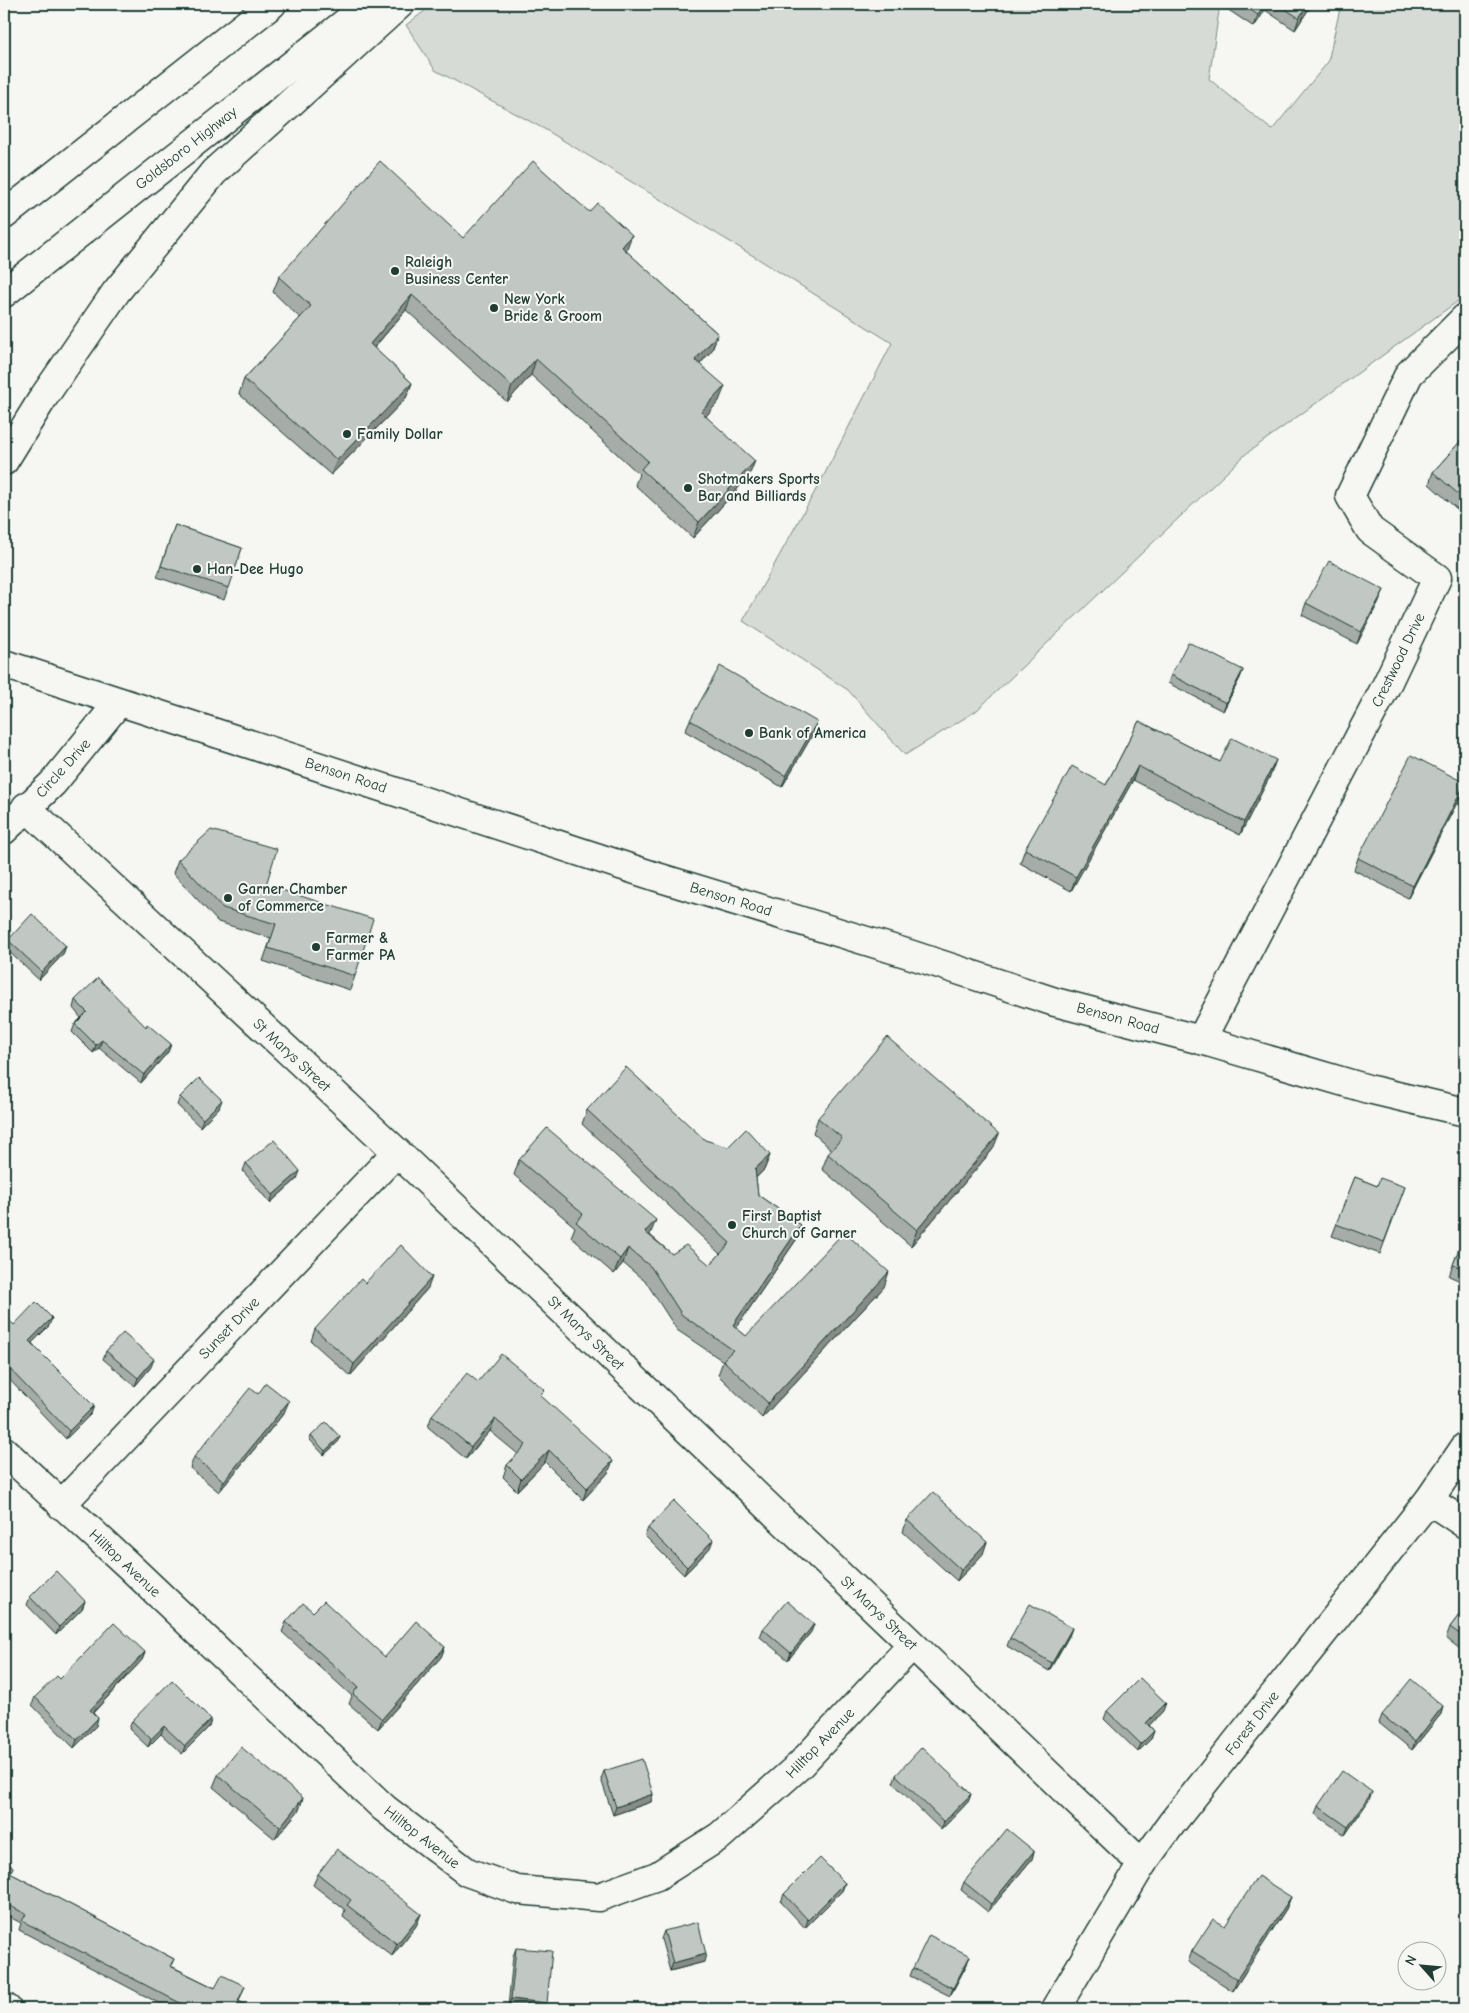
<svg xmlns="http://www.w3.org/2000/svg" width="1469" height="2013" font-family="'Comic Neue',sans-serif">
<rect width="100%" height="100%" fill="#f6f6f2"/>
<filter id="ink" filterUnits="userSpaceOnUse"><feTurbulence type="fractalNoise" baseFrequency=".02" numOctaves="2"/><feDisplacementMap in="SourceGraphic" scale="10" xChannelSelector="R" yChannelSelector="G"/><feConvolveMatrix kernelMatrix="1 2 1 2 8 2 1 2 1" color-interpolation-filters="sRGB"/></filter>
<g filter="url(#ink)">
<polygon fill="#d6dbd6" stroke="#7a8c85" points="434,4 1220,4 1209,79 1272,130 1328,62 1341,4 1465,4 1465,296 1247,453 976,711 905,755 848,690 743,621 823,477 892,343 760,260 546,130 435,70 406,25"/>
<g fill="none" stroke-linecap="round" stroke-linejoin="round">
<defs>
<g id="minor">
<polyline points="26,807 397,1152 1142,1864"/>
<polyline points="4,830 53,783 119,702"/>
<polyline points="1201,1040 1385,688 1437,578 1370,530 1350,496 1409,374 1465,318"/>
<polyline points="4,1451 128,1565 384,1808 467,1872 517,1890 599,1897 657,1876 720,1836 800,1765 912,1645"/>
<polyline points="1429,1500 1465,1524"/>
<polyline points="61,1505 397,1152"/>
<polyline points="4,2007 7,2009"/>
<polyline points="1055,2009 1142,1864 1172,1823 1429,1500 1465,1447"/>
</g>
<g id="major">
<polyline points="4,215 272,4"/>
<polyline points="4,293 369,4"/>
<polyline points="4,461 43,398 116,292 214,172 400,4"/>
<polyline points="4,664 654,876 909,954 1055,1002 1201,1040 1368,1089 1465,1112"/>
</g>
</defs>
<use href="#minor" stroke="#1f3d34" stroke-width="31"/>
<use href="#major" stroke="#1f3d34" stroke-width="31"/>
<use href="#minor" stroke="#f6f6f2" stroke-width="28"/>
<use href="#major" stroke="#f6f6f2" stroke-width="28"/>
</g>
<g fill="#a6aca8" stroke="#1f3d34">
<polygon points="1229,4 1312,4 1295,30 1265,10 1254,27 1227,9"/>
<polygon points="463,238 626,251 718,334 712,350 700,364 719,401 706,416 749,476 693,538 635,485 639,474 531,375 507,402 406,310 374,348 412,383 406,398 331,475 239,394 244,379 300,318 273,292 279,277"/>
<polygon points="1465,436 1465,516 1429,484 1433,472"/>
<polygon points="175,525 242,548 224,600 157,577"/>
<polygon points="1379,601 1357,644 1302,615 1306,603"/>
<polygon points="1243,670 1240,678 1223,711 1168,683 1171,675"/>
<polygon points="690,720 817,722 813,734 782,787 685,731"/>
<polygon points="1139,721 1220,762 1271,774 1240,835 1133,780 1071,891 1020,863 1025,849 1106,785"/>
<polygon points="1461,795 1408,898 1354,870 1358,858"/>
<polygon points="178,860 266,885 355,976 350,990 263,961 271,938 218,922 173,873"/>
<polygon points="1465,878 1465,906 1459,891 1464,879"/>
<polygon points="8,940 66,946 63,954 39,980 5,948"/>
<polygon points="75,1000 146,1027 171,1044 168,1052 141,1083 99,1048 93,1053 72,1032 75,1024 81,1018 73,1008"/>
<polygon points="180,1097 219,1108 200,1127 177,1105"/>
<polygon points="587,1110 728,1147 770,1155 764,1170 756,1178 758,1195 801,1225 796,1240 736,1328 746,1336 884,1287 762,1418 718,1375 723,1361 677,1330 646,1282 623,1263 614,1274 571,1237 575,1227 514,1175 519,1160 650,1235 672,1254 710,1265 720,1254 582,1124"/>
<polygon points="818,1118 993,1149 911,1246 822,1169 828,1154 832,1150 813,1133"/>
<polygon points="246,1163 297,1179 270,1203 243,1171"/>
<polygon points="1355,1177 1377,1186 1405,1187 1380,1254 1332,1236"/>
<polygon points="1465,1232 1465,1283 1449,1276"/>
<polygon points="365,1283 428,1288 350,1376 311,1341 315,1329"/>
<polygon points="4,1315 14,1325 49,1326 32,1343 91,1414 66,1439 4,1374"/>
<polygon points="106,1351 151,1367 135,1386 103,1359"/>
<polygon points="478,1382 542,1397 608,1473 583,1500 545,1462 517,1491 503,1477 507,1465 518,1454 490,1431 466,1459 428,1427 432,1415"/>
<polygon points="284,1413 219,1492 190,1468 194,1457"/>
<polygon points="311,1436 339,1441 324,1455 310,1440"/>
<polygon points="907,1520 983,1554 957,1581 903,1532"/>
<polygon points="648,1528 710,1548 684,1575 645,1536"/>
<polygon points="30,1597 85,1601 82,1609 56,1635 27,1605"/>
<polygon points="1465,1607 1465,1653 1446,1638 1450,1627"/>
<polygon points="313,1612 385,1657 445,1647 441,1657 378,1729 349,1704 352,1696 282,1632 286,1622"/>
<polygon points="814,1624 811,1632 788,1660 760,1637 763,1629"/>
<polygon points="1072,1628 1069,1636 1049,1671 1007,1646 1010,1638"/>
<polygon points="145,1653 142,1660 93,1713 96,1726 74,1748 32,1705 35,1697 60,1679"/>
<polygon points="1443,1706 1441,1714 1412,1750 1379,1723 1382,1715"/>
<polygon points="1107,1711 1163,1711 1149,1725 1154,1731 1151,1739 1138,1752 1104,1719"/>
<polygon points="211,1719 209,1727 182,1754 161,1734 148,1747 129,1729 132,1721"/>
<polygon points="604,1771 653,1794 651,1802 613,1815 601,1779"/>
<polygon points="218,1775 303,1798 299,1810 275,1839 213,1787"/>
<polygon points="896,1775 971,1794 968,1802 941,1830 893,1783"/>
<polygon points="1369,1800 1345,1835 1315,1814 1318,1806"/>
<polygon points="1034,1851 1032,1859 988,1912 961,1890 964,1882"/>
<polygon points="4,1862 13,1867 10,1873 174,1959 171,1966 215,1988 245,1986 239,2001 250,2009 170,2009 19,1930 21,1923 4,1914"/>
<polygon points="318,1874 421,1914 416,1926 392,1956 343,1917 345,1910 313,1885"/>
<polygon points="845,1883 842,1891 805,1928 781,1902 784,1894"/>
<polygon points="1291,1897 1286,1909 1233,1991 1188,1962 1192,1951 1225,1926"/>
<polygon points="664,1931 704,1962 670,1971 661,1939"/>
<polygon points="516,1948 545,2009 529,2009 508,2007 513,1956"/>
<polygon points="967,1964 950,1996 910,1976 913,1968"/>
</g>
<g fill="#878c88" stroke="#1f3d34">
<polygon points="1265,4 1267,4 1265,10 1254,27 1258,15"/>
<polygon points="1308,4 1312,4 1295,30 1299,18"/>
<polygon points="632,235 626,251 622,247"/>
<polygon points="412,295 406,310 364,359 370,344"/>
<polygon points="718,334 712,350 690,375 695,360"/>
<polygon points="536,359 531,375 507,402 512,386"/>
<polygon points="412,383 406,398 331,475 337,460"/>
<polygon points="725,386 719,401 696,428 701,412"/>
<polygon points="755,461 749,476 693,538 699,522"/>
<polygon points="1384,590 1379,601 1357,644 1361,632"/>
<polygon points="1243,670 1240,678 1223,711 1226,703"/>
<polygon points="817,722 813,734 782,787 786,776"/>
<polygon points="1276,760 1271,774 1240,835 1244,822"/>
<polygon points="1138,766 1133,780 1071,891 1076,877"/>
<polygon points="1465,783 1461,795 1408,898 1413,886"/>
<polygon points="66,946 63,954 39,980 42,972"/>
<polygon points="102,1040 99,1048 93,1053 96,1045"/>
<polygon points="171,1044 168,1052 141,1083 144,1075"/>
<polygon points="222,1100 219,1108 200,1127 203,1119"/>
<polygon points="999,1134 993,1149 911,1246 917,1230"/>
<polygon points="770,1155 764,1170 749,1184 755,1169"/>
<polygon points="300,1171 297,1179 270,1203 273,1195"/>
<polygon points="656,1220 650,1235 640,1247 645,1232"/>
<polygon points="801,1225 796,1240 728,1340 733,1325"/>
<polygon points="628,1248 623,1263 614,1274 620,1259"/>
<polygon points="889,1272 884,1287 762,1418 768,1403"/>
<polygon points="432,1277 428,1288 350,1376 354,1364"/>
<polygon points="52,1318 49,1326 26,1349 29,1341"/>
<polygon points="154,1359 151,1367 135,1386 138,1378"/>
<polygon points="289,1401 284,1413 219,1492 224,1481"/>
<polygon points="94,1406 91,1414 66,1439 69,1431"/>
<polygon points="495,1419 490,1431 466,1459 471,1447"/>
<polygon points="340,1437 339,1441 324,1455 325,1451"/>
<polygon points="549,1450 545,1462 517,1491 521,1479"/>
<polygon points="613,1461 608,1473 583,1500 587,1488"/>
<polygon points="713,1540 710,1548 684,1575 687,1567"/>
<polygon points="987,1542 983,1554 957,1581 961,1570"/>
<polygon points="85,1601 82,1609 56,1635 59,1627"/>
<polygon points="814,1624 811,1632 788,1660 791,1653"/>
<polygon points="1072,1628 1069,1636 1049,1671 1052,1663"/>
<polygon points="445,1647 441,1657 378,1729 382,1719"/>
<polygon points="145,1652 142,1660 88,1718 90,1710"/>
<polygon points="1166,1703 1163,1711 1144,1731 1146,1723"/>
<polygon points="1443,1706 1441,1714 1412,1750 1415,1742"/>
<polygon points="98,1718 96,1726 74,1748 77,1740"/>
<polygon points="211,1719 209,1727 182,1754 185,1746"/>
<polygon points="164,1726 161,1734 148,1747 151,1739"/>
<polygon points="1154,1731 1151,1739 1138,1752 1141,1744"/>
<polygon points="1372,1792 1369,1800 1345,1835 1348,1827"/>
<polygon points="653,1794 651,1802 613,1815 616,1807"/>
<polygon points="971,1794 968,1802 941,1830 944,1822"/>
<polygon points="303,1798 299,1810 275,1839 280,1827"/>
<polygon points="1034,1851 1032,1859 988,1912 991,1904"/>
<polygon points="845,1883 842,1891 805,1928 808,1920"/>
<polygon points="1291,1897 1286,1909 1233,1991 1237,1979"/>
<polygon points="421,1914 416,1926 392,1956 397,1944"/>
<polygon points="706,1954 704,1962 670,1971 673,1963"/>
<polygon points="970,1956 967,1964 950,1996 953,1988"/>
<polygon points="511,1999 547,2003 545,2009 529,2009 508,2007"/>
</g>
<g fill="#c1c8c3" stroke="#1f3d34">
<polygon points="1242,4 1265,4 1258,15"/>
<polygon points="1278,4 1308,4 1299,18"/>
<polygon points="380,161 463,238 533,161 589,212 597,203 632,235 622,247 718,334 695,360 725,386 701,412 755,461 699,522 641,469 648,461 536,359 512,386 412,295 370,344 412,383 337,460 244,379 311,306 279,277"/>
<polygon points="1465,436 1465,500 1433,472"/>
<polygon points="175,525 242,548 229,588 161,566"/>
<polygon points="1329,561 1384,590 1361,632 1306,603"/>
<polygon points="1188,642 1243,670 1226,703 1171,675"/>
<polygon points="720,666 817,722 786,776 690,720"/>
<polygon points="1139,721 1220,762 1232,738 1276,760 1244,822 1138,766 1076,877 1025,849 1072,766 1106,785"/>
<polygon points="1411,755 1465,783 1413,886 1358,858"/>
<polygon points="211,830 277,849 266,885 373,919 355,976 268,948 276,924 223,908 178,860"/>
<polygon points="32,914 66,946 42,972 8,940"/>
<polygon points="98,978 146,1027 147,1024 171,1044 144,1075 102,1040 96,1045 75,1024 87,1012 75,1000"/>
<polygon points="887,1037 999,1134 917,1230 828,1154 842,1138 818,1118"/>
<polygon points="626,1067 705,1140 728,1147 746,1129 770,1155 755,1169 758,1195 801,1225 733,1325 746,1336 844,1232 889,1272 768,1403 723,1360 733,1350 682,1315 651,1267 628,1248 620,1259 576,1222 583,1214 519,1160 547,1128 656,1220 645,1232 672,1254 686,1245 710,1265 730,1243 587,1110"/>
<polygon points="199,1078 222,1100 203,1119 180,1097"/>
<polygon points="274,1140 300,1171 273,1195 246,1163"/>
<polygon points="1355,1177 1377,1186 1380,1178 1405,1187 1384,1242 1336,1224"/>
<polygon points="1465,1232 1465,1269 1453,1265"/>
<polygon points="401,1245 432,1277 354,1364 315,1329 361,1279 365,1283"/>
<polygon points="36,1302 52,1318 29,1341 94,1406 69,1431 4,1363 4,1315 14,1325"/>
<polygon points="123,1333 154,1359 138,1378 106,1351"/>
<polygon points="501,1354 545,1390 540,1395 613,1461 587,1488 549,1450 521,1479 507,1465 526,1445 495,1419 471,1447 432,1415 467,1373 478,1382"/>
<polygon points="266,1383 289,1401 224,1481 194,1457 250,1388 258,1394"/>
<polygon points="326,1422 340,1437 325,1451 311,1436"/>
<polygon points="933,1492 987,1542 961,1570 907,1520"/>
<polygon points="674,1501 713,1540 687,1567 648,1528"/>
<polygon points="56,1571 85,1601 59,1627 30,1597"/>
<polygon points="324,1601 385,1657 416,1621 445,1647 382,1719 353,1694 358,1687 286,1622 303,1603 313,1612"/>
<polygon points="787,1601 814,1624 791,1653 763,1629"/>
<polygon points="1030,1604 1072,1628 1052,1663 1010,1638"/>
<polygon points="1465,1607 1465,1638 1450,1627"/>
<polygon points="114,1623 145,1652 90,1710 98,1718 77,1740 35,1697 57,1676 60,1679"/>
<polygon points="1140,1678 1166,1703 1146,1723 1154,1731 1141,1744 1107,1711"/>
<polygon points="1411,1679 1443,1706 1415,1742 1382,1715"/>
<polygon points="172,1680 211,1719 185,1746 164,1726 151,1739 132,1721"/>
<polygon points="241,1747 303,1798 280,1827 218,1775"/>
<polygon points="922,1747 971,1794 944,1822 896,1775"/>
<polygon points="642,1759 653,1794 616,1807 604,1771"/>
<polygon points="1342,1771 1372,1792 1348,1827 1318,1806"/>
<polygon points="1007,1829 1034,1851 991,1904 964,1882"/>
<polygon points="337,1849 421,1914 397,1944 347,1905 351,1900 318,1874"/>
<polygon points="820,1858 845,1883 808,1920 784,1894"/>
<polygon points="4,1862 13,1867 10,1873 174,1959 170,1966 215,1988 222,1975 245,1986 238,2001 251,2007 250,2009 179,2009 182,2004 22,1921 26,1914 4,1903"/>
<polygon points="1258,1876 1291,1897 1237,1979 1192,1951 1213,1919 1225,1926"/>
<polygon points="698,1922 706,1954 673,1963 664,1931"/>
<polygon points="929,1935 970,1956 953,1988 913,1968"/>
<polygon points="516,1948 552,1951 547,2003 511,1999"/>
<polygon points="1365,2004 1375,2009 1362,2009"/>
<polygon points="297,2005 306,2009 295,2009"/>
</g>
</g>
<g fill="#1f3d34" stroke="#f6f6f2" stroke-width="2">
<circle cx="395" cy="271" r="5"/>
<circle cx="494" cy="308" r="5"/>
<circle cx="347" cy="434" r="5"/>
<circle cx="688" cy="488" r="5"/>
<circle cx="197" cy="569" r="5"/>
<circle cx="749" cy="733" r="5"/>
<circle cx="228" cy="898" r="5"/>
<circle cx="316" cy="947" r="5"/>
<circle cx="732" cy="1225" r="5"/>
</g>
<g text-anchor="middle" stroke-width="4" stroke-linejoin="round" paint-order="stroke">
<g font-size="15" fill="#1f3d34" stroke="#f6f6f2">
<text transform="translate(186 148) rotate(-38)" y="5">Goldsboro Highway</text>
<text transform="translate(1398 660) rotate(-64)" y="5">Crestwood Drive</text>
<text transform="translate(63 768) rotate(-48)" y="5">Circle Drive</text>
<text transform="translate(346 775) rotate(18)" y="5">Benson Road</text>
<text transform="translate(731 899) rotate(17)" y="5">Benson Road</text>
<text transform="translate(1118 1018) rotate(15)" y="5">Benson Road</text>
<text transform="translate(292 1055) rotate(43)" y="5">St Marys Street</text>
<text transform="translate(229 1328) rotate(-46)" y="5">Sunset Drive</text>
<text transform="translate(586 1333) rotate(44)" y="5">St Marys Street</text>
<text transform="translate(125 1563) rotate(43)" y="5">Hilltop Avenue</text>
<text transform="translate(879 1613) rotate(44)" y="5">St Marys Street</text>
<text transform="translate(1252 1723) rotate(-52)" y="5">Forest Drive</text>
<text transform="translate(820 1743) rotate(-46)" y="5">Hilltop Avenue</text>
<text transform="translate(422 1837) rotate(38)" y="5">Hilltop Avenue</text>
</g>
<g font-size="15" font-weight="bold" fill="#1f3d34" stroke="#f6f6f2" text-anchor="start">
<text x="405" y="267">Raleigh<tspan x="405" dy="17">Business Center</tspan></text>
<text x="504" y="304">New York<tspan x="504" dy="17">Bride &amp; Groom</tspan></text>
<text x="357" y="439">Family Dollar</text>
<text x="698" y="484">Shotmakers Sports<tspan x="698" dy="17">Bar and Billiards</tspan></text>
<text x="207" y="574">Han-Dee Hugo</text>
<text x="759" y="738">Bank of America</text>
<text x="238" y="894">Garner Chamber<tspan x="238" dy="17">of Commerce</tspan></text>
<text x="326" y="943">Farmer &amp;<tspan x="326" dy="17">Farmer PA</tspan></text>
<text x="742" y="1221">First Baptist<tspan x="742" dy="17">Church of Garner</tspan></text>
</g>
</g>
<rect width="1469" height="2013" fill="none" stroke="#f6f6f2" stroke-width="20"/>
<rect x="10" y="10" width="1449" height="1993" fill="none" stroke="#1f3d34" stroke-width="2" filter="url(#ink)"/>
<g transform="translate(1422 1966) rotate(297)"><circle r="24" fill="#f6f6f2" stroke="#a0aca6"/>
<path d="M0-4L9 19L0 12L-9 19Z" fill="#1f3d34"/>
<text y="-8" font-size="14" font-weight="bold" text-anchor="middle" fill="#1f3d34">N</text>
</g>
</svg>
